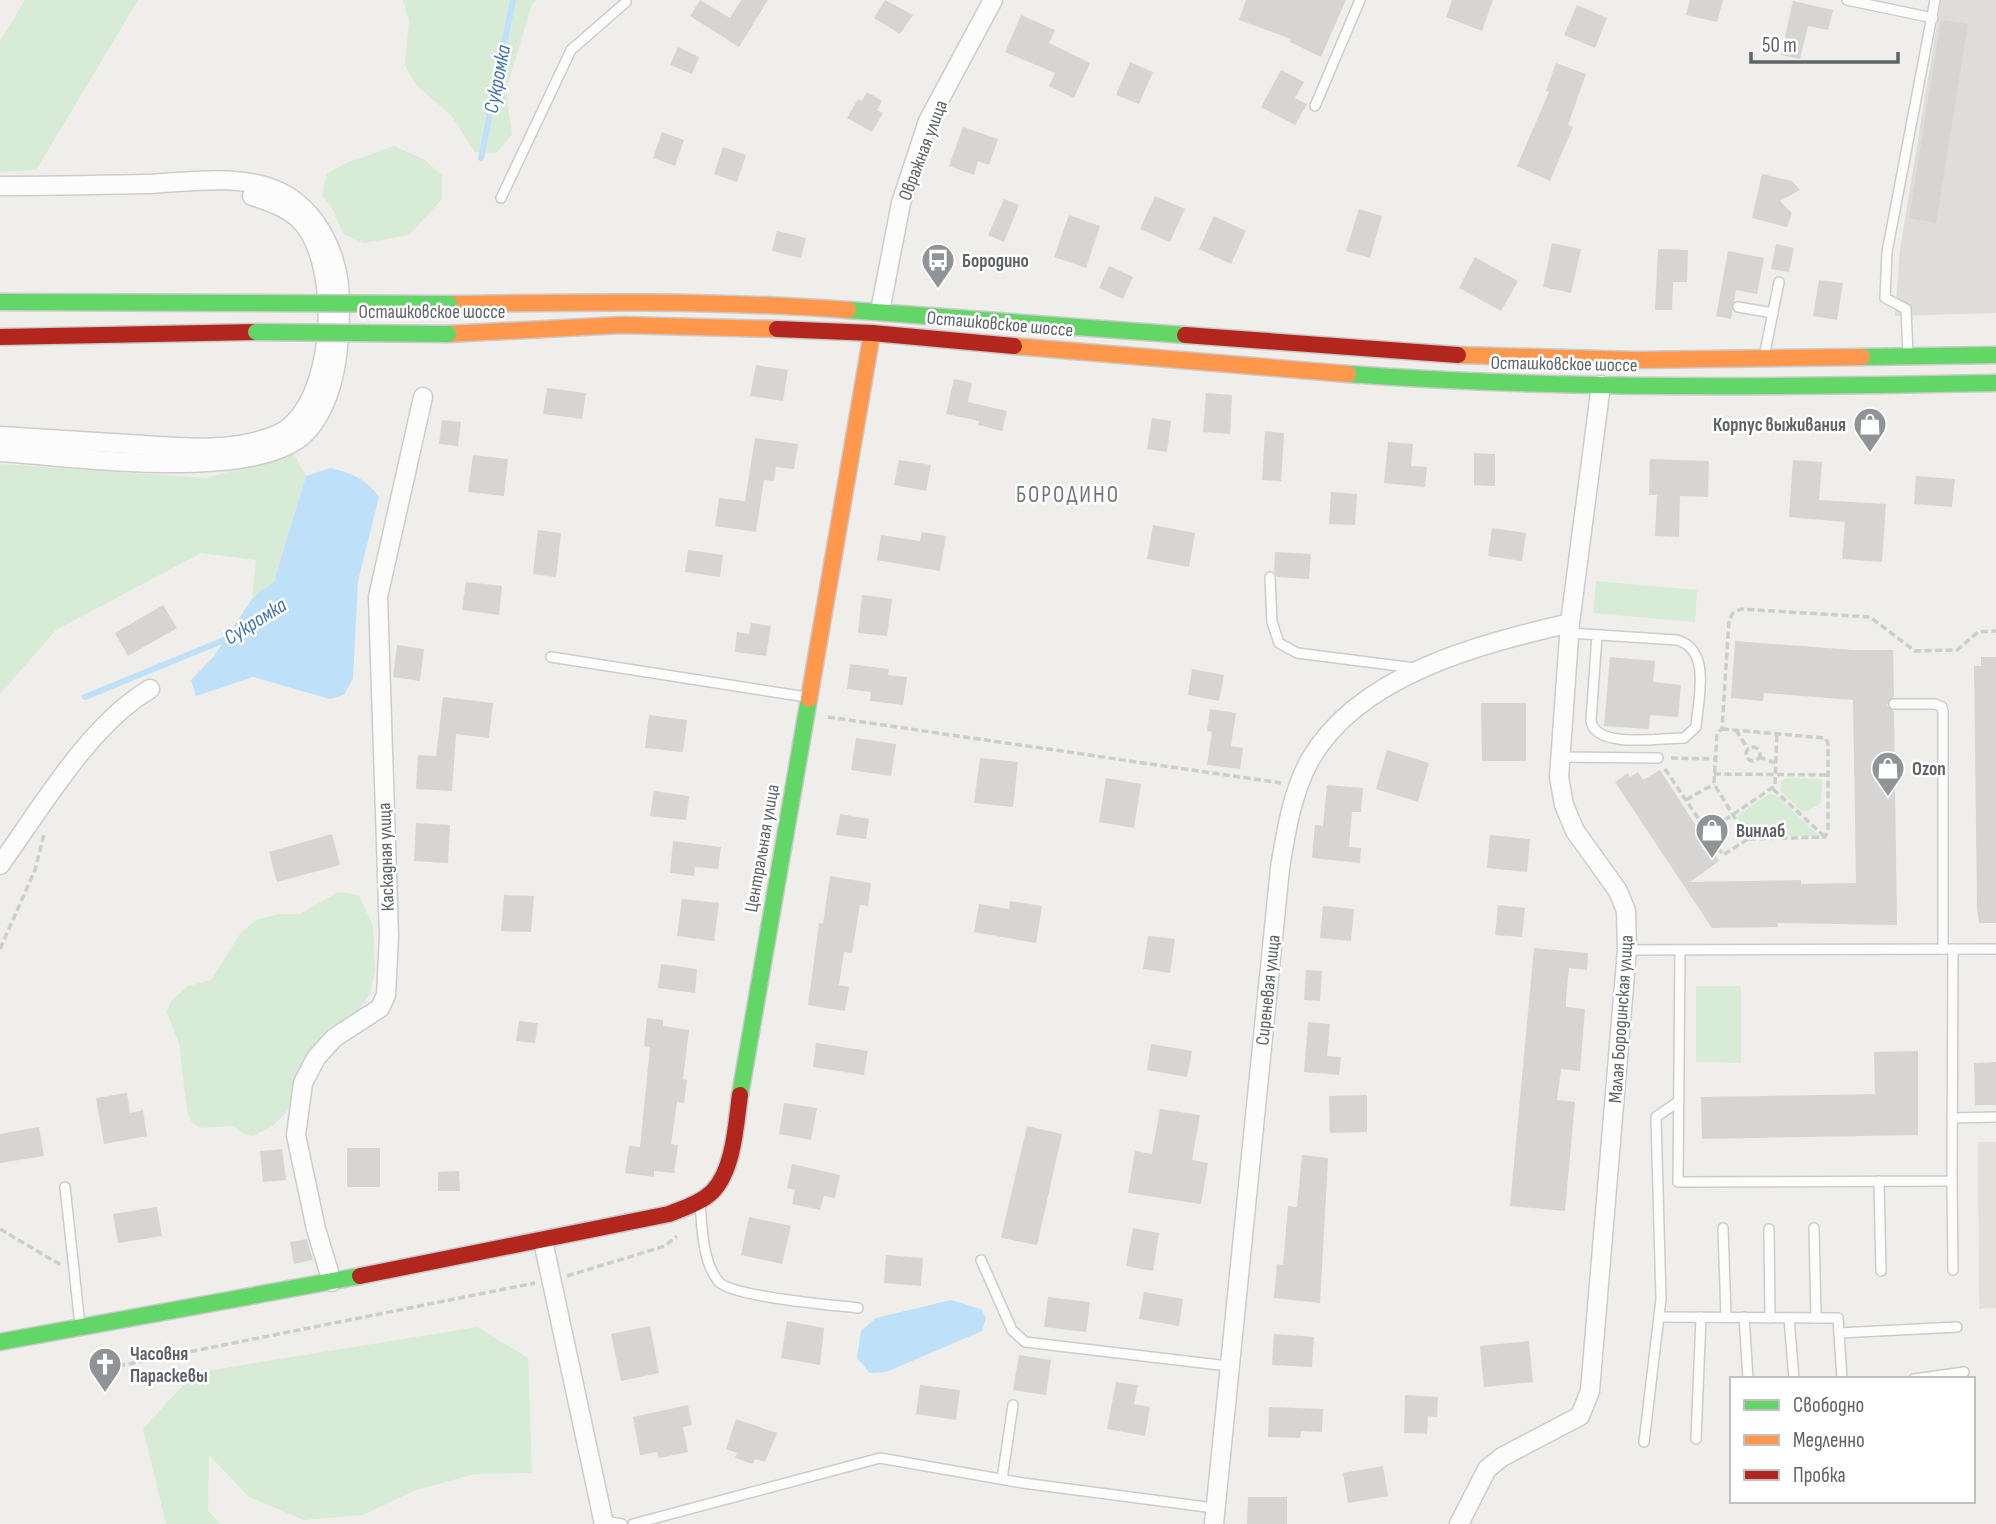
<svg xmlns="http://www.w3.org/2000/svg" width="1996" height="1524" font-family="'Sofia Sans Condensed',sans-serif">
<rect width="100%" height="100%" fill="#efeeea"/>
<polygon fill="#dfddda" points="1941,0 1996,0 1996,313 1895,316 1900,249"/>
<polygon fill="#e2e0da" points="1978,1142 1996,1142 1996,1308 1979,1309"/>
<g fill="#d8ebd6">
<polygon points="25,0 138,0 36,170 0,172 0,41"/>
<polygon points="403,0 537,0 532,4 506,90 512,135 496,153 475,152 451,115 416,85 405,65 409,21"/>
<polygon points="394,146 425,160 442,176 442,199 409,235 364,243 343,234 335,213 322,194 327,174 346,163"/>
<polygon points="294,454 306,476 274,581 252,599 256,560 201,553 56,630 0,694 0,464 206,478"/>
<polygon points="1596,581 1697,590 1695,622 1593,613"/>
<polygon points="1787,778 1822,779 1821,803 1808,811 1802,811 1780,790 1782,781"/>
<polygon points="1769,794 1776,795 1819,836 1753,836 1747,833 1738,819 1739,814"/>
<polygon points="338,892 359,895 373,926 375,971 370,994 357,1012 327,1029 301,1065 289,1109 273,1126 253,1136 242,1133 234,1126 200,1128 191,1121 187,1110 179,1043 167,1013 171,1001 188,986 211,980 240,934 256,920 278,914 300,914"/>
<polygon points="1696,986 1741,986 1741,1063 1696,1062"/>
<polygon points="477,1327 528,1358 532,1473 475,1474 416,1490 363,1515 304,1520 249,1497 209,1455 208,1511 221,1524 166,1524 143,1429 194,1373"/>
</g>
<g fill="#bfe0f9">
<path d="M 330,468 C 349,472 367,479 379,497 L 358,581 L 353,679 L 344,695 L 330,699 L 253,677 L 196,696 L 191,680 L 214,656 L 252,599 L 274,581 L 306,476 Z"/>
<polygon points="951,1300 981,1309 986,1318 982,1331 886,1372 870,1373 857,1358 861,1331 876,1318"/>
</g>
<g fill="none" stroke-linecap="round" stroke-linejoin="round">
<g stroke="#bfe0f9" stroke-width="6">
<polyline points="481,158 513,0"/>
<polyline points="85,697 229,638"/>
</g>
</g>
<g fill="#d6d5d3">
<polygon points="700,0 730,18 741,0 768,0 739,47 690,16"/>
<polygon points="885,0 913,15 900,34 874,18"/>
<polygon points="1246,0 1346,0 1321,57 1290,42 1291,39 1239,20"/>
<polygon points="1452,0 1493,0 1482,31 1446,17"/>
<polygon points="1690,0 1723,0 1717,22 1686,15"/>
<polygon points="1793,1 1833,10 1828,30 1808,26 1800,59 1781,55"/>
<polygon points="1577,5 1607,18 1595,48 1564,35"/>
<polygon points="1021,15 1055,30 1049,43 1090,63 1074,98 1049,86 1055,73 1005,52"/>
<polygon points="1941,20 1968,24 1936,223 1909,218"/>
<polygon points="678,47 699,57 692,74 670,65"/>
<polygon points="1130,62 1153,72 1139,104 1116,95"/>
<polygon points="1556,63 1586,74 1568,125 1573,127 1550,181 1517,166 1549,92 1546,91"/>
<polygon points="1281,70 1304,82 1295,98 1307,104 1295,125 1261,107"/>
<polygon points="867,92 882,101 877,110 883,113 872,132 847,118 858,99 862,101"/>
<polygon points="963,127 998,139 989,165 978,161 974,175 949,166"/>
<polygon points="662,132 684,140 675,166 653,158"/>
<polygon points="723,147 746,155 737,182 714,174"/>
<polygon points="1762,174 1792,181 1800,190 1780,201 1792,213 1787,227 1752,218"/>
<polygon points="1155,196 1185,209 1170,242 1140,229"/>
<polygon points="1004,199 1019,205 1004,242 988,235"/>
<polygon points="1359,209 1382,216 1370,258 1346,251"/>
<polygon points="1069,215 1100,226 1086,268 1054,257"/>
<polygon points="1214,216 1246,231 1231,264 1199,249"/>
<polygon points="777,231 806,238 801,258 772,251"/>
<polygon points="1552,243 1581,249 1571,293 1543,287"/>
<polygon points="1776,244 1794,248 1789,272 1771,269"/>
<polygon points="1658,249 1688,250 1687,282 1673,282 1672,310 1655,310"/>
<polygon points="1728,251 1764,258 1757,294 1736,290 1731,319 1716,316"/>
<polygon points="1475,257 1518,281 1501,311 1459,288"/>
<polygon points="1109,266 1133,277 1123,299 1099,288"/>
<polygon points="1819,280 1843,283 1837,320 1813,316"/>
<polygon points="756,365 788,370 783,401 750,396"/>
<polygon points="954,379 972,383 968,402 1007,411 1002,431 978,425 979,421 946,414"/>
<polygon points="547,388 586,393 582,419 543,414"/>
<polygon points="1206,393 1232,395 1230,434 1203,432"/>
<polygon points="1152,418 1171,421 1167,452 1147,449"/>
<polygon points="442,420 461,422 458,446 439,444"/>
<polygon points="1265,431 1284,433 1281,481 1262,480"/>
<polygon points="755,438 798,444 794,469 776,467 774,481 764,480 756,532 715,526 719,498 745,501"/>
<polygon points="1388,442 1413,444 1411,466 1427,467 1425,487 1384,483"/>
<polygon points="1474,453 1495,454 1495,486 1474,485"/>
<polygon points="473,455 508,459 504,496 468,492"/>
<polygon points="1650,459 1709,461 1708,497 1680,496 1679,537 1655,536 1657,495 1649,495"/>
<polygon points="899,460 931,465 926,491 894,485"/>
<polygon points="1793,460 1822,462 1819,500 1886,504 1882,562 1842,559 1845,522 1789,517"/>
<polygon points="1916,476 1955,479 1952,507 1914,504"/>
<polygon points="1331,492 1357,494 1355,525 1329,524"/>
<polygon points="1153,525 1195,533 1189,567 1147,559"/>
<polygon points="1492,528 1526,533 1522,561 1488,556"/>
<polygon points="538,530 561,533 556,577 533,574"/>
<polygon points="922,532 946,536 940,571 877,560 881,535 920,541"/>
<polygon points="688,550 723,555 720,577 685,572"/>
<polygon points="1275,552 1311,554 1309,579 1277,577 1274,571"/>
<polygon points="466,582 502,586 499,615 462,610"/>
<polygon points="862,595 892,599 887,636 858,633"/>
<polygon points="163,605 177,628 128,656 115,633"/>
<polygon points="751,623 771,626 766,656 735,652 737,632 749,634"/>
<polygon points="1735,641 1853,650 1893,650 1894,697 1887,705 1894,711 1897,925 1778,923 1778,927 1712,928 1615,782 1628,773 1630,777 1638,772 1643,780 1660,770 1719,861 1690,882 1801,880 1801,884 1856,883 1853,700 1764,693 1763,701 1731,698"/>
<polygon points="397,645 424,649 420,681 393,677"/>
<polygon points="1610,657 1655,661 1653,682 1681,685 1678,717 1650,715 1649,729 1604,726"/>
<polygon points="1981,657 1996,657 1996,923 1979,923 1977,908 1974,666 1981,666"/>
<polygon points="850,664 889,669 888,675 907,677 903,705 870,701 871,692 847,689"/>
<polygon points="1192,669 1224,675 1219,701 1188,695"/>
<polygon points="443,697 493,703 489,738 456,734 452,791 416,789 418,755 436,756"/>
<polygon points="1481,703 1526,703 1526,761 1482,761"/>
<polygon points="1210,709 1236,713 1231,746 1243,748 1240,769 1207,765 1212,732 1207,731"/>
<polygon points="649,715 687,720 683,752 645,748"/>
<polygon points="856,738 896,744 891,776 851,770"/>
<polygon points="1387,750 1429,763 1418,802 1376,789"/>
<polygon points="980,758 1018,762 1013,807 974,803"/>
<polygon points="1106,778 1141,784 1134,828 1099,822"/>
<polygon points="1327,785 1363,788 1361,812 1352,812 1349,847 1361,848 1360,863 1312,858 1315,825 1323,826"/>
<polygon points="654,791 689,796 686,820 650,816"/>
<polygon points="840,814 869,819 866,839 836,835"/>
<polygon points="416,823 450,825 448,863 414,861"/>
<polygon points="332,834 340,865 277,882 269,852"/>
<polygon points="1490,835 1530,839 1527,872 1487,868"/>
<polygon points="673,841 721,847 718,869 695,867 694,876 670,873"/>
<polygon points="830,876 871,883 868,906 860,905 852,953 844,952 839,985 849,987 845,1011 808,1005 819,923 823,924"/>
<polygon points="504,895 534,896 531,932 501,931"/>
<polygon points="682,899 719,903 714,941 677,936"/>
<polygon points="1010,901 1042,906 1036,943 974,932 979,904 1009,909"/>
<polygon points="1498,905 1525,908 1522,937 1495,935"/>
<polygon points="1323,906 1354,909 1351,941 1320,938"/>
<polygon points="1148,936 1175,939 1170,973 1143,969"/>
<polygon points="1534,948 1588,953 1587,970 1569,968 1566,998 1566,1007 1585,1009 1580,1071 1561,1069 1557,1100 1575,1102 1565,1211 1510,1206"/>
<polygon points="661,964 697,969 695,993 658,988"/>
<polygon points="1306,970 1322,971 1320,1001 1304,1000"/>
<polygon points="647,1018 663,1020 663,1026 689,1030 683,1079 687,1080 684,1103 677,1102 671,1144 678,1145 674,1173 654,1171 654,1177 625,1173 629,1146 640,1147 650,1047 644,1046"/>
<polygon points="519,1021 538,1023 535,1043 516,1041"/>
<polygon points="1308,1022 1330,1024 1327,1056 1341,1057 1339,1075 1304,1072"/>
<polygon points="816,1043 868,1051 864,1075 813,1067"/>
<polygon points="1151,1044 1192,1051 1187,1077 1147,1070"/>
<polygon points="1918,1051 1918,1135 1702,1139 1701,1097 1875,1094 1874,1052"/>
<polygon points="1996,1062 1996,1105 1975,1105 1974,1063"/>
<polygon points="127,1093 130,1113 143,1110 147,1136 104,1144 96,1098"/>
<polygon points="1367,1095 1367,1132 1330,1133 1329,1096"/>
<polygon points="784,1103 817,1108 811,1140 779,1134"/>
<polygon points="1160,1109 1200,1115 1192,1160 1208,1163 1201,1204 1128,1193 1135,1151 1152,1154"/>
<polygon points="1027,1126 1062,1134 1037,1245 1001,1238"/>
<polygon points="39,1127 44,1156 0,1163 0,1134"/>
<rect x="347" y="1148" width="33" height="39"/>
<polygon points="282,1149 286,1180 263,1182 260,1151"/>
<polygon points="1302,1155 1328,1158 1320,1303 1274,1298 1277,1264 1283,1265 1288,1206 1297,1207"/>
<polygon points="792,1164 840,1175 835,1198 824,1196 820,1210 792,1204 795,1190 787,1188"/>
<polygon points="459,1171 460,1191 438,1191 438,1172"/>
<polygon points="157,1207 162,1236 118,1243 113,1214"/>
<polygon points="749,1217 791,1226 782,1264 741,1255"/>
<polygon points="1133,1228 1159,1233 1153,1271 1126,1266"/>
<polygon points="307,1239 313,1260 294,1264 290,1242"/>
<polygon points="886,1255 923,1258 921,1286 884,1283"/>
<polygon points="1144,1292 1183,1299 1179,1326 1139,1319"/>
<polygon points="1048,1297 1090,1302 1086,1332 1044,1327"/>
<polygon points="787,1321 824,1328 820,1365 781,1358"/>
<polygon points="650,1326 659,1373 621,1381 611,1334"/>
<polygon points="1274,1334 1314,1337 1312,1367 1272,1365"/>
<polygon points="1529,1341 1533,1382 1484,1387 1480,1346"/>
<polygon points="1019,1355 1051,1360 1046,1395 1013,1390"/>
<polygon points="1116,1382 1138,1385 1134,1404 1150,1407 1145,1436 1107,1429"/>
<polygon points="920,1385 960,1390 956,1420 916,1414"/>
<polygon points="1405,1395 1438,1397 1437,1417 1428,1416 1427,1434 1404,1433"/>
<polygon points="688,1405 692,1425 683,1427 688,1452 659,1458 657,1452 640,1455 633,1417"/>
<polygon points="1269,1407 1323,1409 1322,1432 1301,1431 1300,1438 1268,1437"/>
<polygon points="736,1419 777,1433 765,1462 755,1459 753,1464 735,1458 737,1453 726,1449"/>
<polygon points="1383,1466 1388,1496 1348,1503 1343,1473"/>
<polygon points="1248,1497 1287,1497 1287,1524 1247,1524"/>
</g>
<g fill="none" stroke-linecap="round" stroke-linejoin="round">
<defs>
<g id="lane">
<polyline points="1847,0 1933,18"/>
<polyline points="1315,106 1360,0"/>
<polyline points="501,198 571,50 626,2"/>
<polyline points="1738,307 1773,313"/>
<polyline points="1908,355 1906,309 1885,298 1887,252 1935,0"/>
<polyline points="1764,357 1779,282"/>
<polyline points="1270,577 1272,622 1279,643 1297,653 1415,668"/>
<path d="M 1569,633 L 1677,640 C 1712,650 1698,699 1696,727 L 1684,738 C 1662,738 1595,749 1591,721 L 1597,635"/>
<polyline points="551,657 806,697"/>
<polyline points="1894,704 1935,704 1942,707 1943,712 1943,949"/>
<polyline points="1559,757 1658,758"/>
<polyline points="1627,950 1996,949"/>
<polyline points="1680,950 1678,1182 1952,1181 1953,949"/>
<polyline points="1952,1118 1996,1117"/>
<polyline points="1879,1181 1881,1271"/>
<polyline points="1952,1181 1953,1270"/>
<polyline points="65,1187 80,1325"/>
<path d="M 700,1202 C 702,1226 702,1262 719,1282 C 733,1297 833,1305 858,1308"/>
<polyline points="1723,1228 1726,1317"/>
<polyline points="1814,1228 1816,1318"/>
<polyline points="1769,1229 1770,1318"/>
<polyline points="981,1260 1012,1330 1025,1342 1228,1366"/>
<polyline points="1659,1317 1838,1318 1842,1379"/>
<polyline points="1744,1317 1748,1379"/>
<polyline points="1789,1318 1794,1379"/>
<polyline points="1839,1333 1957,1327"/>
<polyline points="1914,1379 1964,1372"/>
<polyline points="1696,1439 1701,1317"/>
<polyline points="1644,1442 1661,1299 1656,1117 1679,1101"/>
<polyline points="1002,1479 1013,1405"/>
<polyline points="603,1521 622,1524"/>
<polyline points="633,1524 880,1458 1023,1483 1214,1508"/>
</g>
<g id="street">
<path d="M 0,186 C 50,186 99,185 149,184 C 191,182 240,173 280,192 C 320,212 340,259 340,302 C 340,344 337,395 309,429 C 264,485 70,456 0,452"/>
<polyline points="880,311 901,203 928,121 993,0"/>
<path d="M 0,436 C 43,439 85,441 128,444 C 177,447 229,454 276,435 C 337,410 343,261 299,219 C 286,207 268,201 252,196"/>
<path d="M 0,865 C 42,807 89,725 150,689"/>
<polyline points="543,1241 604,1524"/>
<polyline points="332,1282 316,1229 296,1135 303,1083 316,1058 334,1038 380,1008 386,995 389,936 378,597 423,397"/>
<path d="M 1214,1524 L 1280,868 C 1286,832 1292,792 1310,760 C 1359,674 1481,644 1570,623"/>
<polyline points="1459,1524 1487,1469 1502,1457 1580,1416 1590,1391 1627,950 1626,911 1618,891 1575,831 1564,805 1559,777 1570,623 1601,385"/>
</g>
<g id="fast">
<polyline points="0,302 256,303"/>
<polyline points="848,310 1185,335"/>
<polyline points="1862,357 1996,355"/>
<path d="M 1348,374 C 1563,390 1780,387 1996,383"/>
<polyline points="740,1095 809,699"/>
<polyline points="0,1342 360,1276"/>
</g>
<g id="slow">
<path d="M 449,304 C 582,302 715,300 848,310"/>
<polyline points="448,334 622,325 777,329"/>
<polyline points="1014,346 1348,374"/>
<polyline points="1458,355 1636,360 1862,357"/>
<polyline points="809,699 872,333"/>
</g>
<g id="jam">
<polyline points="777,329 872,333 1014,346"/>
<polyline points="1185,335 1458,355"/>
<polyline points="0,337 256,332"/>
<path d="M 360,1276 L 669,1214 C 684,1208 701,1203 713,1191 C 734,1169 736,1123 740,1095"/>
</g>
</defs>
<use href="#lane" stroke="#cbcccc" stroke-width="12"/>
<use href="#street" stroke="#cbcccc" stroke-width="21"/>
<use href="#fast" stroke="#cacacb" stroke-width="19"/>
<use href="#slow" stroke="#cacacb" stroke-width="19"/>
<use href="#jam" stroke="#cacacb" stroke-width="19"/>
<g stroke="#cacfcc" stroke-width="3.5" stroke-dasharray="7 3.5" stroke-linecap="butt">
<polyline points="828,717 1281,783"/>
<polyline points="1722,729 1825,738 1828,743 1828,830 1825,837 1748,839 1714,784 1717,733 1722,729 1729,620 1733,613 1741,609 1870,617 1915,651 1957,650 1978,632 1996,631"/>
<polyline points="1736,730 1748,749"/>
<circle cx="1753" cy="754" r="7"/>
<polyline points="1759,757 1776,763"/>
<polyline points="1671,758 1715,759"/>
<polyline points="1665,769 1723,855 1748,839"/>
<polyline points="1714,774 1828,775"/>
<polyline points="1773,789 1825,837"/>
<polyline points="1686,800 1714,784"/>
<polyline points="1707,832 1775,786 1777,732"/>
<polyline points="0,949 35,870 44,834"/>
<polyline points="0,1229 61,1265"/>
<polyline points="567,1276 665,1246 677,1236"/>
<polyline points="108,1368 535,1283"/>
</g>
<use href="#lane" stroke="#fdfcfc" stroke-width="9"/>
<use href="#street" stroke="#fdfcfc" stroke-width="18"/>
<use href="#fast" stroke="#63d668" stroke-width="16"/>
<use href="#slow" stroke="#ff974d" stroke-width="16"/>
<use href="#jam" stroke="#b3261e" stroke-width="16"/>
<defs>
<g id="fast-bridge">
<polyline points="256,303 449,304"/>
<polyline points="256,332 448,334"/>
</g>
</defs>
<use href="#fast-bridge" stroke="#cacacb" stroke-width="19" stroke-linecap="butt"/>
<use href="#fast-bridge" stroke="#63d668" stroke-width="16"/>
</g>
<defs>
<symbol id="bus-pin" viewBox="-11 -11 22 30"><path d="M0 17L-7.5 6A9.5 9.5 0 1 1 7.5 6Z" fill="#919496" stroke="#fff"/><path d="M-5-6H5V4H4V6H2V4H-2V6H-4V4H-5ZM-3.5-4V0h7V-4ZM-3.5 1.2v1.5H-2V1.2ZM2 1.2v1.5H3.5V1.2Z" fill="#fff"/></symbol>
<symbol id="shop-pin" viewBox="-11 -11 22 30"><path d="M0 17L-7.5 6A9.5 9.5 0 1 1 7.5 6Z" fill="#919496" stroke="#fff"/><path d="M-5-2.5h2.3a2.7 3.5 0 0 1 5.4 0H5L5.5 6h-11ZM-1.5-2.5h3a1.5 2.3 0 0 0-3 0Z" fill="#fff"/></symbol>
<symbol id="church-pin" viewBox="-11 -11 22 30"><path d="M0 17L-7.5 6A9.5 9.5 0 1 1 7.5 6Z" fill="#919496" stroke="#fff"/><path d="M-1.2-6h2.4v3.5h3.3v2.4h-3.3V6h-2.4V-.1h-3.3v-2.4h3.3Z" fill="#fff"/></symbol>
</defs>
<g fill-rule="evenodd">
<use href="#bus-pin" x="919" y="241" width="38" height="52"/>
<use href="#shop-pin" x="1851" y="405" width="38" height="52"/>
<use href="#shop-pin" x="1869" y="749" width="38" height="52"/>
<use href="#shop-pin" x="1693" y="811" width="38" height="52"/>
<use href="#church-pin" x="86" y="1345" width="38" height="52"/>
</g>
<g text-anchor="middle" stroke-width="5" stroke-linejoin="round" paint-order="stroke">
<g font-size="19" fill="#5f6368" stroke="#fff">
<text transform="translate(922 150) rotate(-69)" y="7">Овражная улица</text>
<text x="432" y="318">Осташковское шоссе</text>
<text transform="translate(1000 323) rotate(5)" y="7">Осташковское шоссе</text>
<text transform="translate(1564 363) rotate(1)" y="7">Осташковское шоссе</text>
<text transform="translate(761 848) rotate(-80)" y="7">Центральная улица</text>
<text transform="translate(385 857) rotate(-92)" y="7">Каскадная улица</text>
<text transform="translate(1267 990) rotate(-84)" y="7">Сиреневая улица</text>
<text transform="translate(1620 1019) rotate(-86)" y="7">Малая Бородинская улица</text>
</g>
<g font-size="19" font-weight="bold" fill="#5f6368" stroke="#fff" text-anchor="start">
<text x="962" y="267">Бородино</text>
<text x="1846" y="431" text-anchor="end">Корпус выживания</text>
<text x="1912" y="775">Ozon</text>
<text x="1736" y="837">Винлаб</text>
<text x="130" y="1360">Часовня<tspan x="130" dy="22">Параскевы</tspan></text>
</g>
<g font-size="21" font-style="italic" fill="#4174aa" stroke="#fff">
<text transform="translate(497 79) rotate(-79)" y="7">Сукромка</text>
<text transform="translate(255 621) rotate(-32)" y="7">Сукромка</text>
</g>
<g font-size="23" letter-spacing="2" fill="#70757a" stroke="#fff">
<text x="1068" y="502">БОРОДИНО</text>
</g>
</g>
<rect x="1730" y="1377" width="245" height="126" fill="#ffffff" stroke="#bfc1c3" stroke-width="2"/>
<rect x="1744" y="1400" width="35" height="10" fill="#63d668" stroke="#bfc1c3" stroke-width="2"/>
<text x="1793" y="1412" font-size="21" fill="#5f6368">Свободно</text>
<rect x="1744" y="1435" width="35" height="10" fill="#ff974d" stroke="#bfc1c3" stroke-width="2"/>
<text x="1793" y="1447" font-size="21" fill="#5f6368">Медленно</text>
<rect x="1744" y="1470" width="35" height="10" fill="#b3261e" stroke="#bfc1c3" stroke-width="2"/>
<text x="1793" y="1482" font-size="21" fill="#5f6368">Пробка</text>
<path d="M1751 52v10h147v-10" fill="none" stroke="#5f6368" stroke-width="3.5"/>
<text x="1762" y="52" font-size="21" fill="#5f6368" stroke="#ffffff" stroke-width="5" paint-order="stroke">50 m</text>
</svg>
